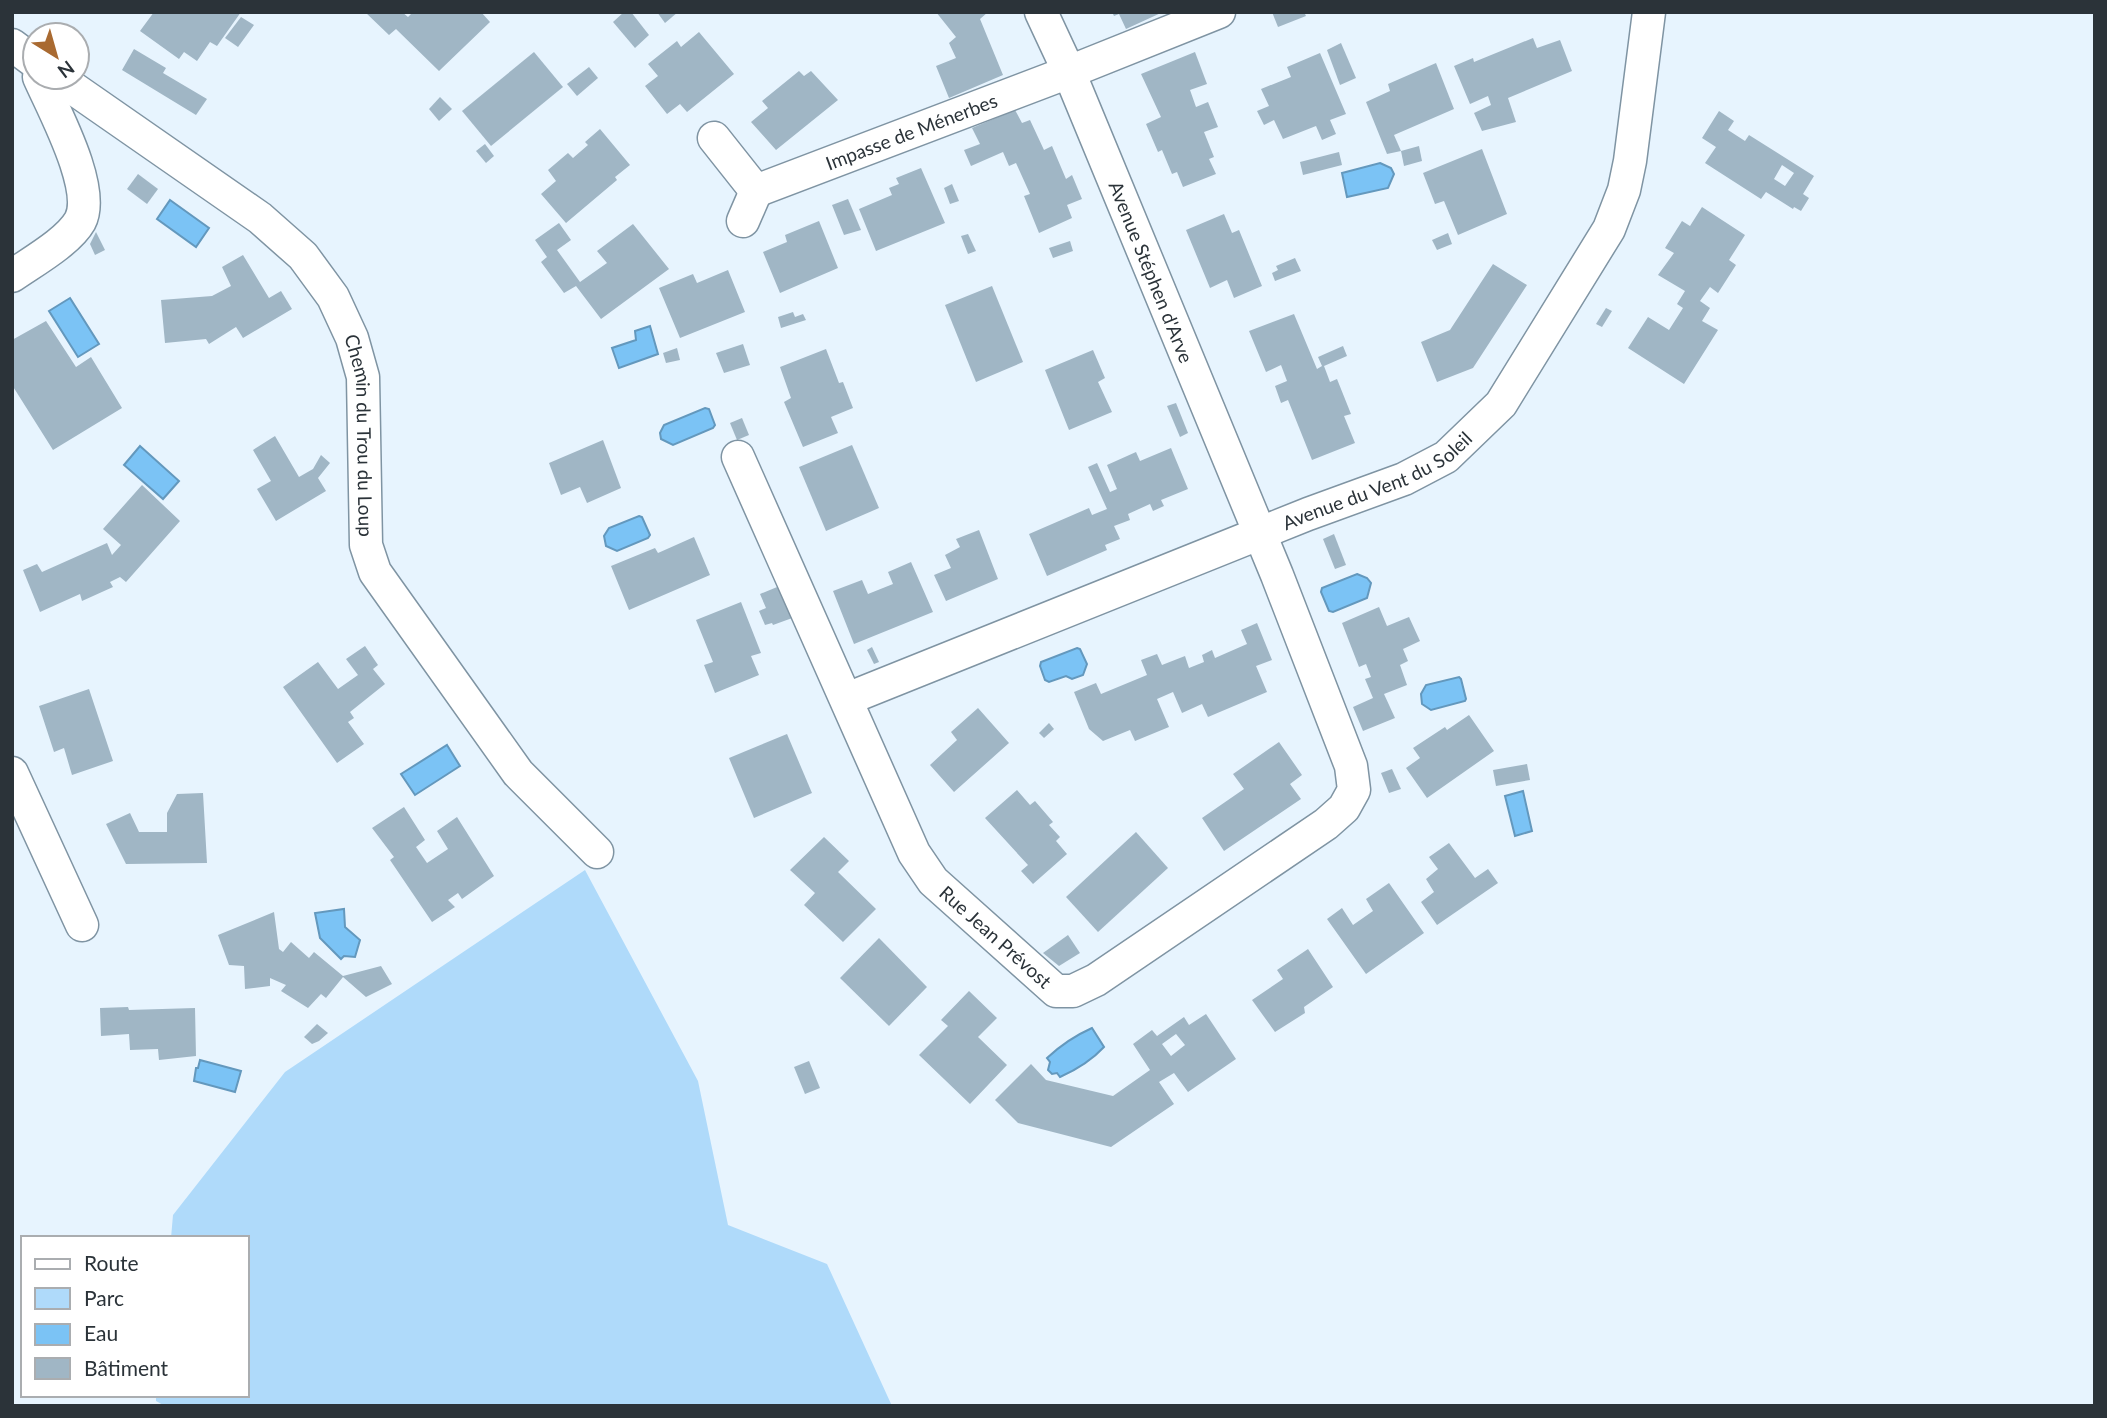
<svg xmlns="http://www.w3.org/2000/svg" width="2107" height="1418" font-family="Lato,sans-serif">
<rect width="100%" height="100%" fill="#e7f4fe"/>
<polygon fill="#afdafa" points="585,870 698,1081 728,1225 827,1264 892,1406 165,1406 156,1401 156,1395 247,1395 247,1238 171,1238 173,1215 285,1072"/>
<g fill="#7bc3f5" stroke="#6398bd" stroke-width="2">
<polygon points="1380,163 1391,168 1394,174 1388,188 1347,197 1342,173"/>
<polygon points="170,200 209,228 196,247 157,219"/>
<polygon points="70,298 99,344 78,357 49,311"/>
<polygon points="650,326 658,354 619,368 612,348 636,340 635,331"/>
<polygon points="705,408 709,409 715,425 713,428 673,445 661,439 660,433 664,425"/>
<polygon points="140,446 179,481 163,499 124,465"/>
<polygon points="639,516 642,517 650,535 648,538 617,551 606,546 604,536 609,528"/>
<polygon points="1357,574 1367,578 1371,583 1367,598 1333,612 1329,611 1321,592 1322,588"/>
<polygon points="1077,648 1080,649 1087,664 1083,675 1072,679 1066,676 1049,682 1045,680 1040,666 1041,662"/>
<polygon points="1459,677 1461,679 1466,699 1465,701 1431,710 1422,704 1421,694 1426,685"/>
<polygon points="447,745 460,766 415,795 401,774"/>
<polygon points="1523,791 1532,831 1515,836 1505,796"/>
<polygon points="344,909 345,927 360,940 355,957 344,956 341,959 320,938 315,913"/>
<path d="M 1092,1028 L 1104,1047 C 1091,1061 1078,1069 1060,1077 L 1057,1073 L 1052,1074 L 1048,1070 L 1050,1062 L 1047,1058 C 1061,1045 1074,1036 1092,1028 Z"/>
<polygon points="200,1060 241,1071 235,1092 194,1081 196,1068 198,1068"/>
</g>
<g fill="#a0b6c5" fill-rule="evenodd">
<polygon points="154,12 241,12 217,46 210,42 197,61 184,52 179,59 140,31"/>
<polygon points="365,12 402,12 408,17 413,12 481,12 490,22 439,71 396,29 389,35"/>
<polygon points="624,12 631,12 649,35 635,48 613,22"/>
<polygon points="657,12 678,12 665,23"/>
<polygon points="936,12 988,12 980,19 1003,75 949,98 936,66 956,58 949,43 956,37"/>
<polygon points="1112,12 1163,12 1126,29 1119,14 1114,16"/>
<polygon points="1272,12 1304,12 1306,16 1278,27"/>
<polygon points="241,17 254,25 238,47 225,38"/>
<polygon points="699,32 734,74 687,112 680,104 667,114 645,86 658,76 648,64 677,41 681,47"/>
<polygon points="1533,38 1537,48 1560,40 1572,71 1508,98 1516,122 1482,131 1474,113 1491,105 1488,96 1470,104 1454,66 1473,58 1474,62"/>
<polygon points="1341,43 1356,78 1340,85 1327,50"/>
<polygon points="134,49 166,68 163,73 207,99 196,115 122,70"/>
<polygon points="534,52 563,87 491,146 462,111"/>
<polygon points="1195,52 1207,84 1190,90 1196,107 1208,102 1218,127 1204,132 1214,157 1209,159 1216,174 1183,187 1177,172 1172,174 1162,150 1158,152 1146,124 1161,117 1141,74"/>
<polygon points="1320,53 1346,114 1330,120 1336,134 1322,140 1316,126 1283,139 1274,120 1264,125 1257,111 1269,106 1261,89 1291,77 1287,67"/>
<polygon points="1436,63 1454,109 1394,135 1401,151 1387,154 1366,102 1390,91 1388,84"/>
<polygon points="589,67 598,78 577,96 567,84"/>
<polygon points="799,71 804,76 811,71 838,100 776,150 751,122 768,108 762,101"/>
<polygon points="440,97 452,109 439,121 429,109"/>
<polygon points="1015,110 1022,123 1030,120 1044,150 1052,146 1066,179 1072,175 1082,199 1067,205 1072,218 1039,233 1024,196 1030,194 1016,163 1009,166 1003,152 971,166 964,150 980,144 972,128"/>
<path d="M 1719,111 L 1734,121 L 1728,130 L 1745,141 L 1749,135 L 1814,176 L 1803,194 L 1809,198 L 1801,211 L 1794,207 L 1793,209 L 1766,192 L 1761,199 L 1705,163 L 1716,147 L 1702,138 ZM 1782,165 L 1794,173 L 1785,186 L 1774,179 Z"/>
<polygon points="600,129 630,165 615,177 617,180 566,223 541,194 556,181 548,170 568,153 573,158 588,145 585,142"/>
<polygon points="485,144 494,156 486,163 476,151"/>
<polygon points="1419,146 1422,161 1404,166 1401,151"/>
<polygon points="1482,149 1507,214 1458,235 1444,201 1435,204 1423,173"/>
<polygon points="1339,152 1342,165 1303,175 1300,162"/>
<polygon points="921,168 945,223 876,251 859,209 892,195 889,188 899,184 896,178"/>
<polygon points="138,174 158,189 147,204 127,189"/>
<polygon points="952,184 959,201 950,204 944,188"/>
<polygon points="848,199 861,230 844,235 832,205"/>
<polygon points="1702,207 1745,235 1729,260 1736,265 1718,293 1710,287 1700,301 1710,308 1702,321 1718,330 1684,384 1628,348 1648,317 1669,330 1683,308 1677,304 1685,291 1658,275 1674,253 1665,248 1682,221 1690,226"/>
<polygon points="1224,214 1232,233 1239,230 1262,286 1234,298 1227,280 1210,288 1186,230"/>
<polygon points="819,221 838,268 780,293 763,252 787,242 785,235"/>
<polygon points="559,223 571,240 557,250 580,282 607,263 597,251 633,224 669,269 601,319 576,286 564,293 541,262 547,257 535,240"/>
<polygon points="96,232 105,250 95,255 90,244"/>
<polygon points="1448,233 1452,244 1437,250 1432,240"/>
<polygon points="968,234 976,251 968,254 961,236"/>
<polygon points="1070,241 1073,251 1053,258 1049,248"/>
<polygon points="243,255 269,298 281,291 292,309 243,338 236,327 209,344 206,339 165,343 161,300 212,296 231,286 222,267"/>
<polygon points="1295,258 1301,271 1275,281 1272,273 1278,270 1276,266"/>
<polygon points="1493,264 1527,285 1473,368 1437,382 1421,342 1450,330"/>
<polygon points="728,270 745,312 680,338 659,288 693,274 697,283"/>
<polygon points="992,286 1023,362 976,382 945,305"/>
<polygon points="1606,308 1612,311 1602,327 1596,324"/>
<polygon points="793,312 795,317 803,314 806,320 781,328 778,317"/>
<polygon points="1294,314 1317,369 1322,366 1318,357 1343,346 1347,356 1324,366 1330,382 1337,379 1351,414 1344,416 1355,443 1312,460 1288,400 1281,403 1275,386 1287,381 1281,365 1266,372 1249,331"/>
<polygon points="46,321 76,367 91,357 122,408 53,450 12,385 12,340"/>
<polygon points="743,344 750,365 724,373 716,353"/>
<polygon points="677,348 680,360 666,363 663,353"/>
<polygon points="826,349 839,383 843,382 853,408 831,417 838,433 803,447 784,402 791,398 780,367"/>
<polygon points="1093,350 1105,378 1098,382 1112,412 1069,430 1045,370"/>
<polygon points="1176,403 1188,433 1180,437 1167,406"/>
<polygon points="742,418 749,435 737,440 730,423"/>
<polygon points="275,436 299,477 313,469 321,455 330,463 318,478 326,491 276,521 257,489 271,481 253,450"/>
<polygon points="603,440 621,488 587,503 580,487 561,495 549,463"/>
<polygon points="852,445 879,508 826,531 799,467"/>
<polygon points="1171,448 1188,489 1161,500 1164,506 1153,511 1150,504 1128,514 1130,520 1114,526 1120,539 1105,545 1107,550 1047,576 1029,534 1089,508 1092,515 1107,509 1088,467 1097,463 1110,492 1117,489 1107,465 1136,452 1140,461"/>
<polygon points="142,485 180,521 126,582 120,577 110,582 113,587 82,601 80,594 40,612 23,570 37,564 42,572 107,543 112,555 121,545 103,529"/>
<polygon points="979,530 998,579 946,601 934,575 951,568 945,555 960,547 956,539"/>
<polygon points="1334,534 1346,565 1335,569 1323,539"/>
<polygon points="694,537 710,575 629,610 611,566 655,548 658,553"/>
<polygon points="911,562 933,612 854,644 833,591 862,580 868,594 893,584 888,572"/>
<polygon points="782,585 795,617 773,625 772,623 765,625 759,611 766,608 760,594"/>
<polygon points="741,602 761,653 751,656 759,675 715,693 704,665 713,662 696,620"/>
<polygon points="1379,607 1387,626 1409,617 1420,641 1403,649 1408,661 1400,665 1407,685 1384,694 1395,718 1363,731 1353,707 1373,698 1365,679 1371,677 1366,664 1359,667 1342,623"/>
<polygon points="1257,623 1272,660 1256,666 1267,692 1208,717 1202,704 1182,713 1173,692 1157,699 1169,727 1135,741 1130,730 1103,741 1089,729 1074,692 1096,683 1101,694 1147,675 1141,660 1157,654 1162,665 1185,656 1189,668 1204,662 1202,655 1212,650 1215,658 1247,644 1241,630"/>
<polygon points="365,646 378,665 373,669 385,684 350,712 354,718 348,722 364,744 337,763 283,687 318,662 338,689 358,675 346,659"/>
<polygon points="872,647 879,662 874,664 867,650"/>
<polygon points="89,689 113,761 72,775 64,748 54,752 39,706"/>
<polygon points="978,708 1009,743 954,792 930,765 957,740 951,732"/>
<polygon points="1469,715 1494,751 1427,798 1406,768 1420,758 1413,748 1445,727 1447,730"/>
<polygon points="1049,723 1054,729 1044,738 1039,733"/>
<polygon points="787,734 812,793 754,818 729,758"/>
<polygon points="1279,742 1302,775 1290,784 1301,799 1224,851 1202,818 1244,789 1233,774"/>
<polygon points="1527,764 1530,780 1496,786 1493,770"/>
<polygon points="1392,769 1401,789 1389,793 1381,773"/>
<polygon points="1017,790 1030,805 1035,801 1053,822 1049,825 1060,837 1056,841 1067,854 1033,884 1021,871 1028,865 985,818"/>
<polygon points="203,793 207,863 126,864 106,824 130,813 139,832 167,832 167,813 177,794"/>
<polygon points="404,807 425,840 416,847 427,863 448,849 437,831 457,817 494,876 462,899 458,893 448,900 455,907 432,922 390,860 394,857 372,828"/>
<polygon points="1136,832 1168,868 1098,932 1066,897"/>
<polygon points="824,837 849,861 838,872 876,909 843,942 804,905 815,893 790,870"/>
<polygon points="1449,843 1475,878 1488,869 1498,883 1437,925 1421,902 1434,892 1426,879 1438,869 1429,857"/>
<polygon points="1389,883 1424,933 1366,974 1327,919 1342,908 1353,925 1373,911 1366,899"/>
<polygon points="274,912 279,949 283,952 291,942 309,958 314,952 343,976 381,966 392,984 366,997 343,977 326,998 321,994 308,1008 281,991 286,985 270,978 270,986 245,989 244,966 229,965 218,935"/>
<polygon points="1068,935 1080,953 1059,966 1043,953"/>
<polygon points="879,938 927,987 889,1026 840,978"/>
<polygon points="1308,949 1333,987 1304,1007 1305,1013 1275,1032 1252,1000 1283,979 1277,970"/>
<polygon points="969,991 997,1018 978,1037 1007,1065 970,1104 919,1055 948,1026 941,1020"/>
<polygon points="128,1007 129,1010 195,1008 196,1056 159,1060 158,1049 130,1050 129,1034 101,1036 100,1008"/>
<path d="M 1206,1014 L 1236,1059 L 1188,1092 L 1174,1073 L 1159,1082 L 1174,1104 L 1111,1147 L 1018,1123 L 995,1100 L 1031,1064 L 1046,1080 L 1113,1096 L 1150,1070 L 1133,1044 L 1152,1030 L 1157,1036 L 1184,1017 L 1189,1025 ZM 1176,1034 L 1185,1045 L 1171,1056 L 1162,1044 Z"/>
<polygon points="317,1024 328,1033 319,1041 312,1044 304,1037"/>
<polygon points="809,1061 820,1088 805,1094 794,1067"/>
</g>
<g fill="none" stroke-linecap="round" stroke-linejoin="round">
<defs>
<g id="minor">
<polyline points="12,45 35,62"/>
<path id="s1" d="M 57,77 L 260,218 L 303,256 L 333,297 L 352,338 L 363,377 L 366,545 L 375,572 L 518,773 L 597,852"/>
<path id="s2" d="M 714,138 L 756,191 L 1069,72 L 1219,12"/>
<polyline points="743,221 756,191"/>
<path d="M 12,276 C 32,262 68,242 80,221 C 97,189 53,109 39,77"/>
<path id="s3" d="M 738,457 L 914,853 L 933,881 L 1056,991 L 1073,991 L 1096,980 L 1326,824 L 1344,808 L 1354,790 L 1351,766 L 1277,575 L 1069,72 L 1041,12"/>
<path id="s4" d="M 847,699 L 1308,514 L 1404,479 L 1446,457 L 1501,404 L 1609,229 L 1624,190 L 1630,161 L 1649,12"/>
<polyline points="12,773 82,925"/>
</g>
</defs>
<use href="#minor" stroke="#7f94a3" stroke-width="35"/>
<use href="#minor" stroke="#fff" stroke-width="32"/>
</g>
<g text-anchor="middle" stroke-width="5" stroke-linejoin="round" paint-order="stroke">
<g font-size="19" fill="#2b3339" stroke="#fff">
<text dy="7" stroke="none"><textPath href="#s2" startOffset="234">Impasse de Ménerbes</textPath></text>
<text transform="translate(1151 272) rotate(68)" y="7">Avenue Stéphen d'Arve</text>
<text dy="7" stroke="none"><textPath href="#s1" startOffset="499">Chemin du Trou du Loup</textPath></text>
<text dy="7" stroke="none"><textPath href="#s4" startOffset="574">Avenue du Vent du Soleil</textPath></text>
<text dy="7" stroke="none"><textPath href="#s3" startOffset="551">Rue Jean Prévost</textPath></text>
</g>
</g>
<rect width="2107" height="1418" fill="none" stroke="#2b3339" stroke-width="28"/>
<rect x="21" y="1236" width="228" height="161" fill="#ffffff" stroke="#aaadb0" stroke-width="2"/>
<rect x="35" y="1259" width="35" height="10" fill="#ffffff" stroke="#aaadb0" stroke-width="2"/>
<text x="84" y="1271" font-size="21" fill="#2b3339">Route</text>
<rect x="35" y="1288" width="35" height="21" fill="#afdafa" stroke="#aaadb0" stroke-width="2"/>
<text x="84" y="1306" font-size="21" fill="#2b3339">Parc</text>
<rect x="35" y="1324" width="35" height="21" fill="#7bc3f5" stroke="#aaadb0" stroke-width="2"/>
<text x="84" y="1341" font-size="21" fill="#2b3339">Eau</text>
<rect x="35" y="1358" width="35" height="21" fill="#a0b6c5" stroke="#aaadb0" stroke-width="2"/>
<text x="84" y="1376" font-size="21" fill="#2b3339">Bâtiment</text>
<g transform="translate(56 56) rotate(143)"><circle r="33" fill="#ffffff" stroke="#aaadb0" stroke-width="2"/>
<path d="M0-5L12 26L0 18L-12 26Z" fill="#a96a31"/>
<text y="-10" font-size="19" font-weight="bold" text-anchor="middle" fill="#2b3339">N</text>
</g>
</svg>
